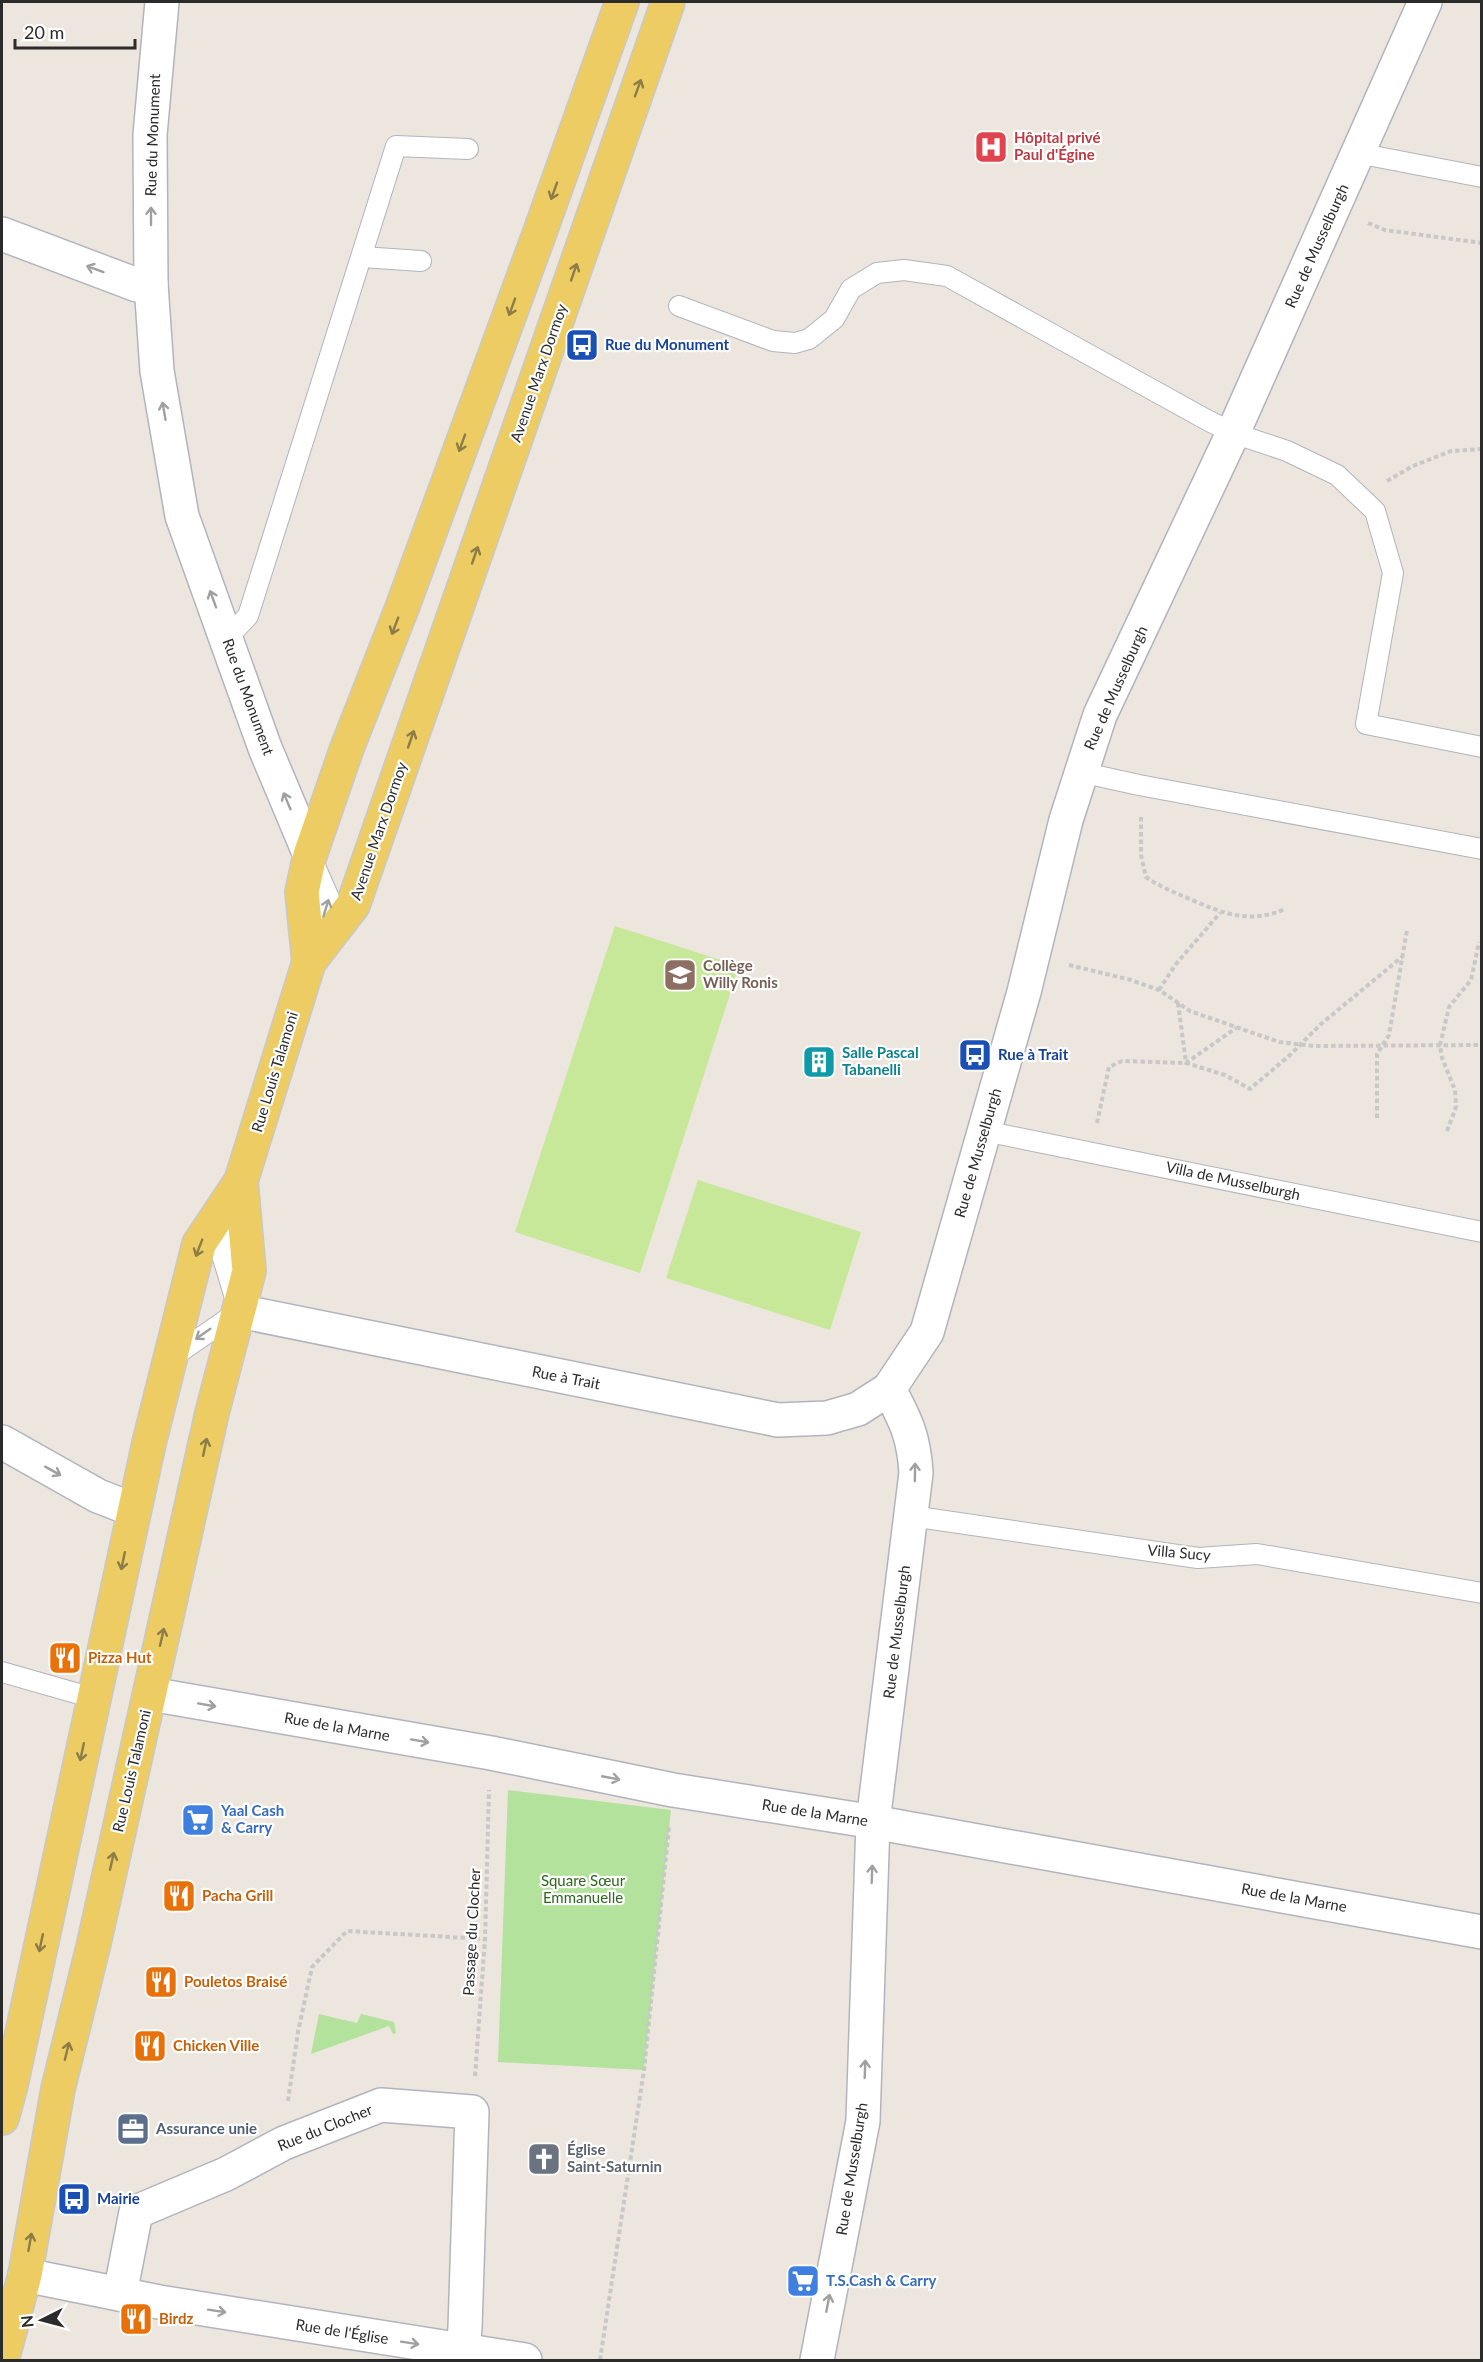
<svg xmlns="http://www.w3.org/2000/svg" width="1483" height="2362" font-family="Lato,sans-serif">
<rect width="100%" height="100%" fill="#ede6de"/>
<g fill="#b3e29c">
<polygon points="508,1790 671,1810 644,2070 498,2062"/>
<polygon points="319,2014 357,2023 361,2014 394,2022 396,2033 393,2034 389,2026 311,2054"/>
</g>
<g fill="#c6e898">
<polygon points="615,926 739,966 640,1273 515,1232"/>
<polygon points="698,1180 861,1232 830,1330 666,1278"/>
</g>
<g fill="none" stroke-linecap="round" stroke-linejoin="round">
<defs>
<g id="lane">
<polyline points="1357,153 1482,177"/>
<polyline points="362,257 421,261"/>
<polyline points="679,306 773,341 795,343 809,339 834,319 851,289 877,273 904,270 947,276 1207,420 1233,433 1287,451 1337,475 1375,511 1393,573 1366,724 1482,747"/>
<polyline points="227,638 248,616 396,146 468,149"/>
<polyline points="1080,772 1139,785 1482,849"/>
<polyline points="311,857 329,898 315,942"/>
<polyline points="984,1131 1482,1232"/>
<polyline points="171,1358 239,1311 223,1258 235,1208"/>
<polyline points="911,1516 1198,1558 1257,1554 1482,1593"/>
<polyline points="2,1672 93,1698"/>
</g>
<g id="street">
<polyline points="162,2 150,135 151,284 157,371 182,516 265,748 310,855"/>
<polyline points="2,234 137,285 151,284"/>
<polyline points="2,1442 98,1496 134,1510"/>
<polyline points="150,1694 491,1753 673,1790 862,1820 1482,1932"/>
<polyline points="25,2275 159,2302 525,2360"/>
<polyline points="120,2294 136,2212 226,2174 284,2143 381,2105 472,2112 465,2328 463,2351"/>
</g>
<g id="secondary">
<polyline points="239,1311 778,1420 827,1418 858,1409 889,1389 927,1332 1024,992 1066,820 1100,715 1233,433 1425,2"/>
<path d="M 817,2360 L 863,2121 L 873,1822 L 916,1473 C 914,1437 906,1421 889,1389"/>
</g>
<g id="primary">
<polyline points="309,962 302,892 310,855 347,748 402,608 540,232 622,2"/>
<polyline points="2,2118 11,2085 149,1443 199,1244 241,1181 309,962 353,905 668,2"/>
<polyline points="2,2360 25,2275 58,2089 94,1943 212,1413 249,1271 241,1181"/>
</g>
</defs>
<use href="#lane" stroke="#b1b4be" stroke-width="22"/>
<use href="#street" stroke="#b1b4be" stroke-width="36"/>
<use href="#secondary" stroke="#b1b4be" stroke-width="36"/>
<use href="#primary" stroke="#c8c8c8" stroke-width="36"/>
<g stroke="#c8c8c8" stroke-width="4" stroke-dasharray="4.5 3" stroke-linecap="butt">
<polyline points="1368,223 1385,230 1482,243"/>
<polyline points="1387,481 1413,466 1451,451 1482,449"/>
<path d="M 1141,817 L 1141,855 L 1146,877 C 1160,887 1176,893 1192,900 C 1224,914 1251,924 1285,909"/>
<polyline points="1069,965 1131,980 1159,990 1190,1011 1279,1042 1314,1046 1482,1045"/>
<polyline points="1159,990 1176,964 1220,913"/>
<polyline points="1178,1003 1186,1063 1236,1028"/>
<polyline points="1377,1118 1377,1054 1389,1035 1407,930"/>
<polyline points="1097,1123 1109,1067 1122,1061 1186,1063 1225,1075 1250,1089 1290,1055 1321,1024 1402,957"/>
<polyline points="1447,1131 1456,1107 1455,1090 1442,1058 1440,1045 1449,1007 1471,980 1479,942"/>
<polyline points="475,2076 485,1939 489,1790"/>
<polyline points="288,2101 298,2032 312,1967 347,1931 485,1939"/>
<polyline points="600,2360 644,2070 669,1827"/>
</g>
<use href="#lane" stroke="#fff" stroke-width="20"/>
<use href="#street" stroke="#fff" stroke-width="33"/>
<use href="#secondary" stroke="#fff" stroke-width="33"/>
<use href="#primary" stroke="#edcd63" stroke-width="33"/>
</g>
<defs><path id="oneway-shaft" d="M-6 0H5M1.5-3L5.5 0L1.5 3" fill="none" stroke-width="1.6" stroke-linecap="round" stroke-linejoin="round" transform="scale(1.5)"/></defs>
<g stroke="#8c7c47">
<use href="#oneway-shaft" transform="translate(638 88) rotate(-70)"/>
<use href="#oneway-shaft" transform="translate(554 191) rotate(110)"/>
<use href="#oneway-shaft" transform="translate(574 272) rotate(-71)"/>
<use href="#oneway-shaft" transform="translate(512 307) rotate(110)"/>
<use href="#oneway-shaft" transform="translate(462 443) rotate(110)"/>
<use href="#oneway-shaft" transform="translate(475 555) rotate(-71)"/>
<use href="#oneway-shaft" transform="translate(395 626) rotate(111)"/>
<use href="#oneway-shaft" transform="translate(411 739) rotate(-71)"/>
<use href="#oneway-shaft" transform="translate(199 1248) rotate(111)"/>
<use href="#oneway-shaft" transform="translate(205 1447) rotate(-78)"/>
<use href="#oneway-shaft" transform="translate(123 1561) rotate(102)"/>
<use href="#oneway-shaft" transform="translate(162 1637) rotate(-77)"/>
<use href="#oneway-shaft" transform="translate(82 1752) rotate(102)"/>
<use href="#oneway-shaft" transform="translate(112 1861) rotate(-77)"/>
<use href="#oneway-shaft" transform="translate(41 1943) rotate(102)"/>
<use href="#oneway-shaft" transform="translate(67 2051) rotate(-76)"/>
<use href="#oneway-shaft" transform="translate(30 2242) rotate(-80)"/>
</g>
<g stroke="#a0a0a0">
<use href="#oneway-shaft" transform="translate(151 216) rotate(-90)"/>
<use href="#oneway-shaft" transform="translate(95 269) rotate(-160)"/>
<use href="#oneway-shaft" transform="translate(164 411) rotate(-100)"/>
<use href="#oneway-shaft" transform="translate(213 599) rotate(-110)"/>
<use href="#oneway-shaft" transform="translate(287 801) rotate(-113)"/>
<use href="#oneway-shaft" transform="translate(326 908) rotate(-73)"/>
<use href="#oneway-shaft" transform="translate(203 1334) rotate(145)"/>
<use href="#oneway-shaft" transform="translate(53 1471) rotate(29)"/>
<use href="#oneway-shaft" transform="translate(915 1472) rotate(-89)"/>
<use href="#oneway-shaft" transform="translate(207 1705) rotate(10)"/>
<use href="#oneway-shaft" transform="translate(420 1741) rotate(10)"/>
<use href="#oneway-shaft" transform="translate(611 1778) rotate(11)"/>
<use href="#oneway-shaft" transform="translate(872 1874) rotate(-88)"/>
<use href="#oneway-shaft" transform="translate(865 2069) rotate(-88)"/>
<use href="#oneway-shaft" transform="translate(828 2303) rotate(-79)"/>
<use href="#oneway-shaft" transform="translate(217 2311) rotate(9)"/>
<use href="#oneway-shaft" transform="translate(410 2343) rotate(9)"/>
</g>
<defs>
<symbol id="hospital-square" viewBox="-11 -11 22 22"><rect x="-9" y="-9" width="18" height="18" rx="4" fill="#e0444e" stroke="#fff"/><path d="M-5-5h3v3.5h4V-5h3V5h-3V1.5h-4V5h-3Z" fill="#fff"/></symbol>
<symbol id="bus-square" viewBox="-11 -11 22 22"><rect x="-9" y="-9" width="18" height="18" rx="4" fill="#1a4fb4" stroke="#fff"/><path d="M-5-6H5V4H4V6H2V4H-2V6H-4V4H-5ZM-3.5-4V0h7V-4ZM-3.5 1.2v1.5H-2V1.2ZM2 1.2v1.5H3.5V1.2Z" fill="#fff"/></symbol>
<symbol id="school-square" viewBox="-11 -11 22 22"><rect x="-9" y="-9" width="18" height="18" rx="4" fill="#8d6e63" stroke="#fff"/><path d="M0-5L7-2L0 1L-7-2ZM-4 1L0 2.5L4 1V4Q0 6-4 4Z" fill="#fff"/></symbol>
<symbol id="building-square" viewBox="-11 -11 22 22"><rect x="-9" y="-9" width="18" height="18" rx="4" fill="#0f9aa8" stroke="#fff"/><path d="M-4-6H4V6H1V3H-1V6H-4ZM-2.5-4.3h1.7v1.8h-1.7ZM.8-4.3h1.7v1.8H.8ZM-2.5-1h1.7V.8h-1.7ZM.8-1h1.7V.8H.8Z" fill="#fff"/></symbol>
<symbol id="restaurant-square" viewBox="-11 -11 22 22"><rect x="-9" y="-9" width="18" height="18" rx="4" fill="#e8710a" stroke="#fff"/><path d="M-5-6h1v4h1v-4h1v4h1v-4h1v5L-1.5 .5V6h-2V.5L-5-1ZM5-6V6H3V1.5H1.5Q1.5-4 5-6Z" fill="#fff"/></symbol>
<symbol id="supermarket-square" viewBox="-11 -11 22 22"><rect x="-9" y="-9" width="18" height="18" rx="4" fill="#3f7fe0" stroke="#fff"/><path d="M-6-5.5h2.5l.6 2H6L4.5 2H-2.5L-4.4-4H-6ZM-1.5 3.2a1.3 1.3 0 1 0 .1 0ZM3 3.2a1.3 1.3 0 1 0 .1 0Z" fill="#fff"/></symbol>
<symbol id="office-square" viewBox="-11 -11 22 22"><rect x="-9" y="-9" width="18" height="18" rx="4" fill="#5c6f8a" stroke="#fff"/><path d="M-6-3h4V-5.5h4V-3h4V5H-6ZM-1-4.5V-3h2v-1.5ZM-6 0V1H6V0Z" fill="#fff"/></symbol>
<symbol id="church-square" viewBox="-11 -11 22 22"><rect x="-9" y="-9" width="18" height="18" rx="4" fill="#6b7280" stroke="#fff"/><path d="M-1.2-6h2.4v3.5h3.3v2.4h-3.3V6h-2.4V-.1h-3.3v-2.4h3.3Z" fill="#fff"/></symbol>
</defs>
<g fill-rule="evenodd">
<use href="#hospital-square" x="972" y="128" width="38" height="38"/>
<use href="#bus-square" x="563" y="326" width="38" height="38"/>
<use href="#school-square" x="661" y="956" width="38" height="38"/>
<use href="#bus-square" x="956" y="1036" width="38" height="38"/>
<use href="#building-square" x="800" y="1043" width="38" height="38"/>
<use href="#restaurant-square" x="46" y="1639" width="38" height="38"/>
<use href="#supermarket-square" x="179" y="1801" width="38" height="38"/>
<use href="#restaurant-square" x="160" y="1877" width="38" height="38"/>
<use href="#restaurant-square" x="142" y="1963" width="38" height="38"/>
<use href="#restaurant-square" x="131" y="2027" width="38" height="38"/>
<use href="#office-square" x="114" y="2110" width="38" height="38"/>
<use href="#church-square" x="525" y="2140" width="38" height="38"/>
<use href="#bus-square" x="55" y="2180" width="38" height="38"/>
<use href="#supermarket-square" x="784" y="2262" width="38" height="38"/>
<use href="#restaurant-square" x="117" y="2300" width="38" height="38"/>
</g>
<g text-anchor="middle" stroke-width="4.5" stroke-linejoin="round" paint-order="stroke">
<g font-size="15" fill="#2b2b2b" stroke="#fff">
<text transform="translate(153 135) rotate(-88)" y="5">Rue du Monument</text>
<text transform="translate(1317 246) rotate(-66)" y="5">Rue de Musselburgh</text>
<text transform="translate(539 373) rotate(-71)" y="5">Avenue Marx Dormoy</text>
<text transform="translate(1116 688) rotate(-66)" y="5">Rue de Musselburgh</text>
<text transform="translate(248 697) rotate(70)" y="5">Rue du Monument</text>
<text transform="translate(379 831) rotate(-71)" y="5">Avenue Marx Dormoy</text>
<text transform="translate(275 1072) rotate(-73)" y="5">Rue Louis Talamoni</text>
<text transform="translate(978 1153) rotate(-74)" y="5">Rue de Musselburgh</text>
<text transform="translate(1233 1181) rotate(12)" y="5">Villa de Musselburgh</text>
<text transform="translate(566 1378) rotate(11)" y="5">Rue à Trait</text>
<text transform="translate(1179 1553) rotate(5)" y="5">Villa Sucy</text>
<text transform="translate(897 1632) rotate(-83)" y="5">Rue de Musselburgh</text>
<text transform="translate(337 1727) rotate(10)" y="5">Rue de la Marne</text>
<text transform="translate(132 1771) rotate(-77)" y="5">Rue Louis Talamoni</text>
<text transform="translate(815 1813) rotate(9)" y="5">Rue de la Marne</text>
<text transform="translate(1294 1898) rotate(10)" y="5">Rue de la Marne</text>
<text transform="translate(472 1932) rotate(-87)" y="5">Passage du Clocher</text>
<text transform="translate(325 2128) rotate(-22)" y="5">Rue du Clocher</text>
<text transform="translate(852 2169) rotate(-81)" y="5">Rue de Musselburgh</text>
<text transform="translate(342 2332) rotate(9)" y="5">Rue de l'Église</text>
</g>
<g font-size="15" font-weight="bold" fill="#be3a42" stroke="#fff" text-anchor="start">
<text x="1014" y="143">Hôpital privé<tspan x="1014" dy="17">Paul d'Égine</tspan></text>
</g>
<g font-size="15" font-weight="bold" fill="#164399" stroke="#fff" text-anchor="start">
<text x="605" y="350">Rue du Monument</text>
<text x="998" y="1060">Rue à Trait</text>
<text x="97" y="2204">Mairie</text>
</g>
<g font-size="15" font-weight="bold" fill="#785e54" stroke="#fff" text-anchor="start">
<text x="703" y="971">Collège<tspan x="703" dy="17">Willy Ronis</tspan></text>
</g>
<g font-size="15" font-weight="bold" fill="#0d838f" stroke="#fff" text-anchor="start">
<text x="842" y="1058">Salle Pascal<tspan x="842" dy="17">Tabanelli</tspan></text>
</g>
<g font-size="15" font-weight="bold" fill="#c56008" stroke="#fff" text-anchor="start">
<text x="88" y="1663">Pizza Hut</text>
<text x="202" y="1901">Pacha Grill</text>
<text x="184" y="1987">Pouletos Braisé</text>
<text x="173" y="2051">Chicken Ville</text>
<text x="159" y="2324">Birdz</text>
</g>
<g font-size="15" font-weight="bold" fill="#366cbe" stroke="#fff" text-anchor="start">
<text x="221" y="1816">Yaal Cash<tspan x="221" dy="17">&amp; Carry</tspan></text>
<text x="826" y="2286">T.S.Cash &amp; Carry</text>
</g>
<g font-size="15" fill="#2c671c" stroke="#fff">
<text x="583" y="1886">Square Sœur<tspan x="583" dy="17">Emmanuelle</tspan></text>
</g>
<g font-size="15" font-weight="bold" fill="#4e5e75" stroke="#fff" text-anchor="start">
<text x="156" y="2134">Assurance unie</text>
</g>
<g font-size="15" font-weight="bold" fill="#5b616d" stroke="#fff" text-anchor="start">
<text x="567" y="2155">Église<tspan x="567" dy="17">Saint-Saturnin</tspan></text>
</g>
</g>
<rect width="1483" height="2362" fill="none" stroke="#2b2b2b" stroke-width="6"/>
<g transform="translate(42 2320) rotate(264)" stroke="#ffffff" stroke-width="4.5" paint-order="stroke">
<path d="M0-4.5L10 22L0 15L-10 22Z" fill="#2b2b2b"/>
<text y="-9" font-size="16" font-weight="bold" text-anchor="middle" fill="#2b2b2b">N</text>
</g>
<path d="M15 39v9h120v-9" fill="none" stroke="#2b2b2b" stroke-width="3"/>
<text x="24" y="39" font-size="18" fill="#2b2b2b" stroke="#ffffff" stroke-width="4.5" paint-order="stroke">20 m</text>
</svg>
